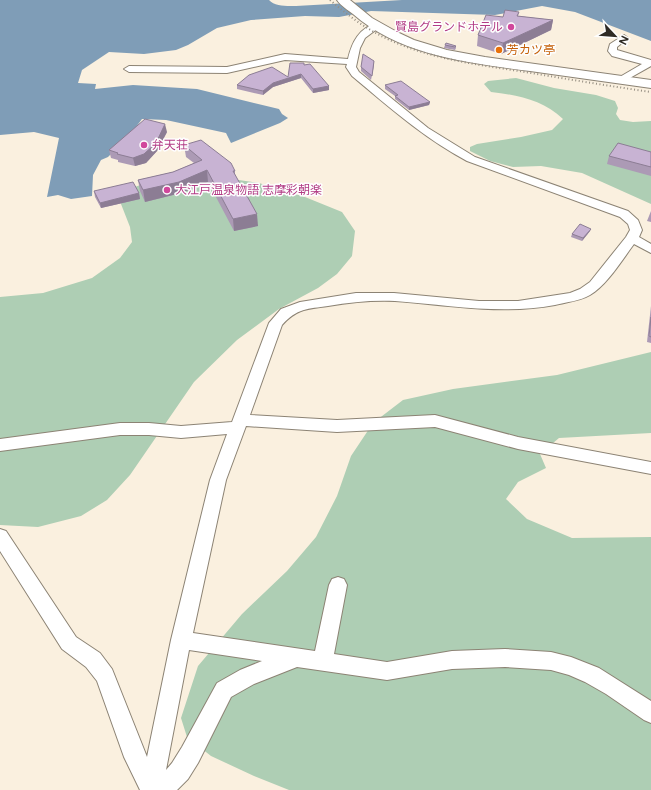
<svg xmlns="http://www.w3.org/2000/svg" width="651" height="790" font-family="Figtree,'Noto Sans JP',sans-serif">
<rect width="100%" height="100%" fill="#faf0df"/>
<g fill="#aeceb4">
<path d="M 516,78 L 554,88 L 596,95 L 615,101 L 618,108 L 616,114 L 620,120 L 633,122 L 651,121 L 651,204 L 582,173 L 541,166 L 513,167 L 490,161 L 470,151 L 470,147 L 477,144 L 521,137 L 552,130 L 563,119 C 543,100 518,95 491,92 L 484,84 L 488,81 Z"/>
<path d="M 218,177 L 259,183 L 305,197 L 342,212 L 355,231 L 352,256 L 337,274 L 318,288 L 279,309 L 237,340 L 194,382 L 130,475 L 107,500 L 81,516 L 38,527 L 0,525 L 0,297 L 43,293 L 92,278 L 120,258 L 132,242 L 130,227 L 121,204 C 122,200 123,195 126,193 C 141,177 196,178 218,177 Z"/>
<polygon points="651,352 651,433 559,438 540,454 546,468 518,482 506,499 527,519 572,538 651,537 651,790 289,790 254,776 211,756 187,737 181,718 198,666 242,614 287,571 316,537 337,496 351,456 373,423 403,400 453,389 557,375"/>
</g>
<path fill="#7f9db7" d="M 0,0 L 269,0 C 275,7 288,6 296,6 L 402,0 L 651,0 L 651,41 L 575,12 L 542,6 L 495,15 L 371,11 L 339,17 L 305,16 L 251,20 L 217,28 L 188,45 L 176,50 L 144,54 L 109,52 L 82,70 L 78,83 L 96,84 L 95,89 L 133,85 L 197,89 L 279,109 L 282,114 L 288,118 L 280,123 L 231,143 L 226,133 L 166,120 L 142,119 L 130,135 L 108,157 L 101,160 L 93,175 L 92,196 L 71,199 L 58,195 L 47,197 L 59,138 L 34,132 L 0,135 Z"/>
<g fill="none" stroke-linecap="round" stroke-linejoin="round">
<defs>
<g id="street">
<path d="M 377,23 L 381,26 L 365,38 L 360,48 L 356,67 L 359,72 L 428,128 L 475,157 L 628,211 L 638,220 L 642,230 L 639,237 L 651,244 L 651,253 L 634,244 C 622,260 607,285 590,295 C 580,301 567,302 555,305 C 501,315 449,305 395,301 C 372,300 351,302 328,306 C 308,309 297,308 282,325 L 250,415 L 337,420 L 435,415 L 518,437 L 651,462 L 651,474 L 518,449 L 435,427 L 337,432 L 246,426 L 226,480 L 193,633 L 315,651 L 329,585 L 332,579 L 338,577 L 344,579 L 347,585 L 334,654 L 387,662 L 452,651 L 505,649 L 551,652 L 571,657 L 599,668 L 651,701 L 651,723 L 644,720 L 606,694 L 585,682 L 569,675 L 551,670 L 505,667 L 452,669 L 387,680 L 297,667 L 254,684 L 231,697 L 198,763 L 188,779 L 177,790 L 140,790 L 124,757 L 97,681 L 86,667 L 62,649 L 0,551 L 0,529 L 6,531 L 76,637 L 100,653 L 112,669 L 147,757 L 171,640 L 210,480 L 227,434 L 181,438 L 149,435 L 120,435 L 0,451 L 0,439 L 120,423 L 149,423 L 181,426 L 232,422 L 269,323 L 281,309 L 300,302 L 356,293 L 394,293 L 479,301 L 518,301 L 570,293 L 580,289 L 590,282 L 626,237 L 630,230 L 628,224 L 620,217 L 467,161 C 424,138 389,107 352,76 L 346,67 L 347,64 L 285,60 L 227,73 L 129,72 L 124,69 L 129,66 L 227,67 L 285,54 L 348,59 C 352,42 359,28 377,23 ZM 189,650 L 262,661 L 240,670 L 217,683 L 182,747 L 172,763 L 166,770 Z"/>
<polygon points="624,35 628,38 617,47 617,50 651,60 651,66 621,83 618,82 616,80 618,78 642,64 612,56 608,51 610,44"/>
</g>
<path id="highway" d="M 337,0 L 350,0 L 372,18 L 397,32 L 414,40 L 447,50 L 485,57 L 651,80 L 651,88 C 611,82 570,77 530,71 C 469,63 401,56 353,14 C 348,10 341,6 337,0 Z"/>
</defs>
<use href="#street" stroke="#8c8374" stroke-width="2"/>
<use href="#highway" stroke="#8c8374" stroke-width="2"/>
<use href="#street" fill="#fff" fill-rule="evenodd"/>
<use href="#highway" fill="#fff" fill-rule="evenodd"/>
<path stroke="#958e82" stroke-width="2" stroke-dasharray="1 2.5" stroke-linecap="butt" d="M 330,0 C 344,12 358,23 374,32 C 420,58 474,64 525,72 C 567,79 609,86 651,92"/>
</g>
<g fill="#ac9ab5">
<polygon points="519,12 518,16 553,20 551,30 501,54 477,46 478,35 503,17"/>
<polygon points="445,45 456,46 456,48 455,50 444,48"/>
<polygon points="374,61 374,66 371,80 361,71 361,67"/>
<polygon points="304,65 329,86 329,90 313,93 301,78 273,87 263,95 237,89 237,85 288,77"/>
<polygon points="385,85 430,102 429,105 409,110 395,99 395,96 385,89"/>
<polygon points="167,132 157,151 146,163 135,166 118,162 118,160 111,158 109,150"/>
<polygon points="184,145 235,171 235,176 258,226 234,231 208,182 181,193 145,202 140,191 138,180 173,172 194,163 186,157"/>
<polygon points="651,152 651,176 607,164 609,156"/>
<polygon points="94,191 139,193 140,199 101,208 95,197"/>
<polygon points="651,211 651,222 647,221"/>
<polygon points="590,231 582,241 571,237 572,234"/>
<polygon points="651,306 651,343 647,342"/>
</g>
<g fill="#8c7d94">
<polygon points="553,20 551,30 501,54 503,43"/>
<polygon points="301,74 301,78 273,87 263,95 263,91 273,83"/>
<polygon points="329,86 329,90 313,93 313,89"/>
<polygon points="430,102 429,105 409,110 409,107"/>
<polygon points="165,124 167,132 157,151 146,163 135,166 133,158"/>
<polygon points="207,170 208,182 181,193 145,202 143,190"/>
<polygon points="139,193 140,199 101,208 100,203"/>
<polygon points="257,214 258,226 234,231 233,219"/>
<polygon points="591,229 590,231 582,241 583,238"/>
</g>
<g fill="#c8b3d3" stroke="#8c7d94">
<polygon points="505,10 519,12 517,16 553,20 503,43 478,35 486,15 503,17"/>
<polygon points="446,43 456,46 455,47 445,45"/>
<polygon points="363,54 374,61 372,76 361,67"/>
<polygon points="290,63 304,63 304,65 310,64 329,86 313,89 301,74 273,83 263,91 237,85 249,75 272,67 288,77"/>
<polygon points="401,81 430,102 409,107 395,96 398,95 385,85"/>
<polygon points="145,119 165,124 156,143 144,154 133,158 117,154 118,153 109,150"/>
<polygon points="201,140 231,163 235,171 233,171 257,214 233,219 207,170 179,182 143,190 138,180 173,172 202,160 184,145"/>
<polygon points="618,143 651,152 651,167 609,156"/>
<polygon points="133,182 139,193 100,203 94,191"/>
<polygon points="580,224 591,229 583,238 572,234"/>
<polygon points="651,317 651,337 649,336"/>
</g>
<g fill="#d1479c" stroke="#fefefe" stroke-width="1.5">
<circle cx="511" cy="27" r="4"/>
<circle cx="144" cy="145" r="4"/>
<circle cx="167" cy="190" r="4"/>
</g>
<circle fill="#e8710a" stroke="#fefefe" stroke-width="1.5" cx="499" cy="50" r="4"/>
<g text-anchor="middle" stroke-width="3" stroke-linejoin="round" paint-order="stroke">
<g font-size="12" fill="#b23c85" stroke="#fefefe" text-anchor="start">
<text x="503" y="31" text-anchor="end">賢島グランドホテル</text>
<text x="152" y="149">弁天荘</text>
<text x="175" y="194">大江戸温泉物語 志摩彩朝楽</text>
</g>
<g font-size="12" fill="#c56008" stroke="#fefefe" text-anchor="start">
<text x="507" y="54">芳カツ亭</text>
</g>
</g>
<g transform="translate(615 36) rotate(116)" stroke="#fefefe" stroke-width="3" paint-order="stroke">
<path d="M0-3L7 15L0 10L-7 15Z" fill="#2e2a24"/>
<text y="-6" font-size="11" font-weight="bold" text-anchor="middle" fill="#2e2a24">N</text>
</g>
</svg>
